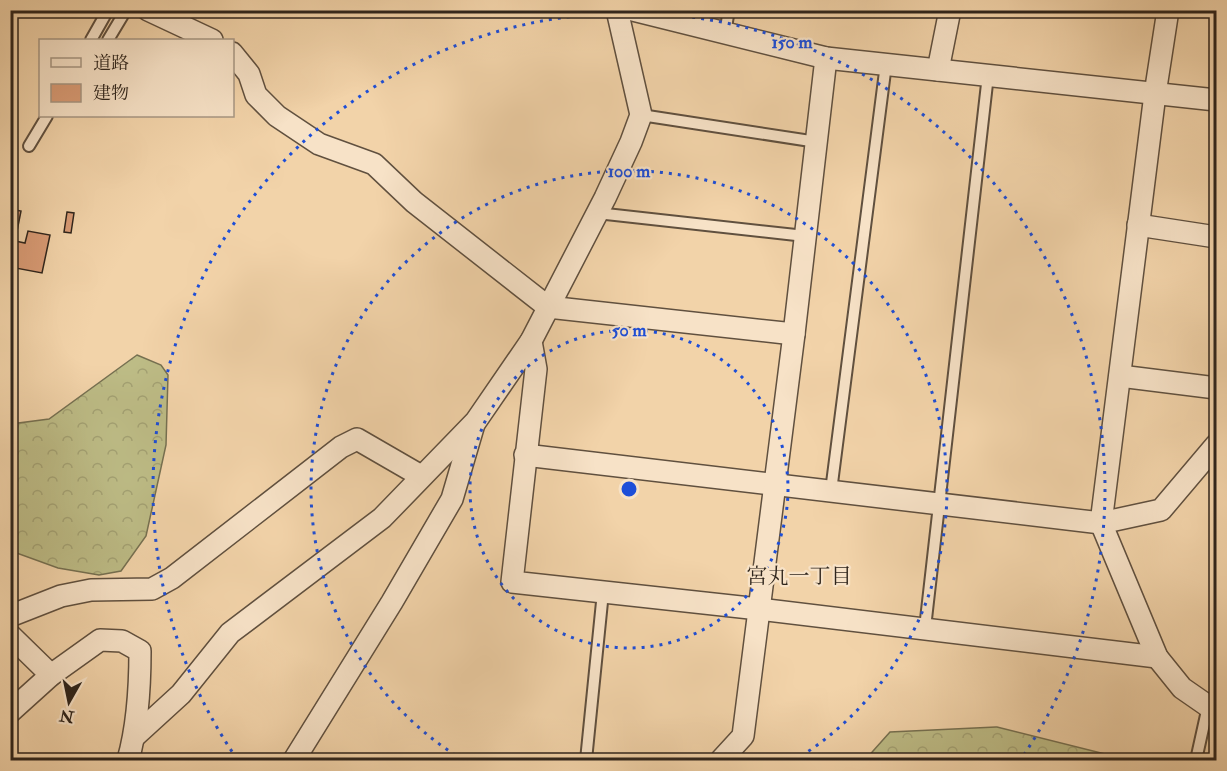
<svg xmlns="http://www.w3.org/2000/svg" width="1227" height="771" font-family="'IM FELL Double Pica','Noto Serif JP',serif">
<defs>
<pattern id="forest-crowns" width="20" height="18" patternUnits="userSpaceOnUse" patternTransform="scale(1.5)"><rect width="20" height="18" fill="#bdbc86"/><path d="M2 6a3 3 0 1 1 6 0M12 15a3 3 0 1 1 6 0" fill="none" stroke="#a3a173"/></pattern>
</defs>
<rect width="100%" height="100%" fill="#f2d3a9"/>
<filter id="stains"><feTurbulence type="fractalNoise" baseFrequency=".00333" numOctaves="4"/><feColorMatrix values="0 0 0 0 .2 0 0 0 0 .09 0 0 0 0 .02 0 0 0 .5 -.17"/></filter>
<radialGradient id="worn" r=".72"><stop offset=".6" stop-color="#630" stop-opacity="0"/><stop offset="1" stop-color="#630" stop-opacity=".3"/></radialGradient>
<g fill="url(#forest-crowns)" stroke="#767051" stroke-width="1.5">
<polygon points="137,355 161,365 168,375 166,445 146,536 121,571 99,575 58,568 11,551 11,424 49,419"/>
<polygon points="996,727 997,727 1129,760 865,760 890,732"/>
</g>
<g fill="#d99b75" stroke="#2f251c" stroke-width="1.5">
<polygon points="10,209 21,211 15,241 25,243 28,231 50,235 42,273 10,267"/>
<polygon points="67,212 74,213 71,233 64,232"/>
</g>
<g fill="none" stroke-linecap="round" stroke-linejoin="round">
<defs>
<g id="service">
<polyline points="725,33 729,10"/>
<polyline points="91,40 108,10"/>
<polyline points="108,40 126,10"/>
<polyline points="641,115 817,142"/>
<polyline points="29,146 47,116"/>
<polyline points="597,213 805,236"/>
<polyline points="831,491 886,64"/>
<polyline points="925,628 988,75"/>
<polyline points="586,760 603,592"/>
<polyline points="1196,760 1208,706"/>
</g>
<g id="minor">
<polyline points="148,10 212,40"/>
<polyline points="633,10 826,58 1216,100"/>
<polyline points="1168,10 1155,94 1101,523 1157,657 1182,688 1208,706 1216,702"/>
<polyline points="232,53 249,74 256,95 277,116 319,144 374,164 414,202 548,307 794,334"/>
<polyline points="938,70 950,10"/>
<polyline points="1138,225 1216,237"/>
<polyline points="531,341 536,369 512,582 759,609 1157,657"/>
<polyline points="1120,376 1216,388"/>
<polyline points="525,455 1101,523 1161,510 1216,445"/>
<polyline points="10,616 61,596 91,590 152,589 172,578 341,447 357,439 421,476"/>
<polyline points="10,635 51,675"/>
<path d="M 10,712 L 51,675 L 100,640 L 122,641 L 140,651 C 140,688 138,725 128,760"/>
<polyline points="135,736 181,694 230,633 382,518 476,421 531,341 605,198 631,142 641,115 617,10"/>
<polyline points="294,760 392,602 452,499 474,424"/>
<polyline points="721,760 743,736 794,334 826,58"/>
</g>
</defs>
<use href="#service" stroke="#60503f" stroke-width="14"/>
<use href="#minor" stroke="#60503f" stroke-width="24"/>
<use href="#service" stroke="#f7e2c7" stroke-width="10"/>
<use href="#minor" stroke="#f7e2c7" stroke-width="21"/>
</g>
<g fill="none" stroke="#1d4ed8" stroke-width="3" stroke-dasharray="3 6">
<circle cx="629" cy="489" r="159"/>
<path d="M463 760A318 318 0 1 1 795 760"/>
<path d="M237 759A476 476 0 1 1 1021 759"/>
</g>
<g text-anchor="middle" stroke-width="4.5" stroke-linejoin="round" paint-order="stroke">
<g font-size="21" fill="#2f251c" stroke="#f7e2c7">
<text x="799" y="583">宮丸一丁目</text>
</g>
</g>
<circle cx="629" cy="489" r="9" fill="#1d4ed8" stroke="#f7e2c7" stroke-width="3"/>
<g font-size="18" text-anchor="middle" font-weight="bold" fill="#1d4ed8" stroke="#f7e2c7" stroke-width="4.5" stroke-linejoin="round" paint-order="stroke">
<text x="792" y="48">150 m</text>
<text x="629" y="177">100 m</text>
<text x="629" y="336">50 m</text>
</g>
<rect width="1227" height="771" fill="none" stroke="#f2d3a9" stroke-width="36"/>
<rect x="12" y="12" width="1203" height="747" fill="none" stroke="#2f251c" stroke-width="3"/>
<rect x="18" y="18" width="1191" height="735" fill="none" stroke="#2f251c" stroke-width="1.5"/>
<rect x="39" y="39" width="195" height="78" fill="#f7e2c7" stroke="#a79683" stroke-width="1.5"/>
<rect x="51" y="58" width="30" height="9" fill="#f7e2c7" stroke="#a79683" stroke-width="1.5"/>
<text x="93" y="69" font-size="18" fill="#2f251c">道路</text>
<rect x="51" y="84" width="30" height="18" fill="#d99b75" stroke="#a79683" stroke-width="1.5"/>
<text x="93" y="99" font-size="18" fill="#2f251c">建物</text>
<g transform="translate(69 702) rotate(189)" stroke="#f7e2c7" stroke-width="4.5" paint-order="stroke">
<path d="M0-4.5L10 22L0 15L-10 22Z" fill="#2f251c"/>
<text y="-9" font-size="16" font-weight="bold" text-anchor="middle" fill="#2f251c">N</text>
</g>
<rect width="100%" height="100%" filter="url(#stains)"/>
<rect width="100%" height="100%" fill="url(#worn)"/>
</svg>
